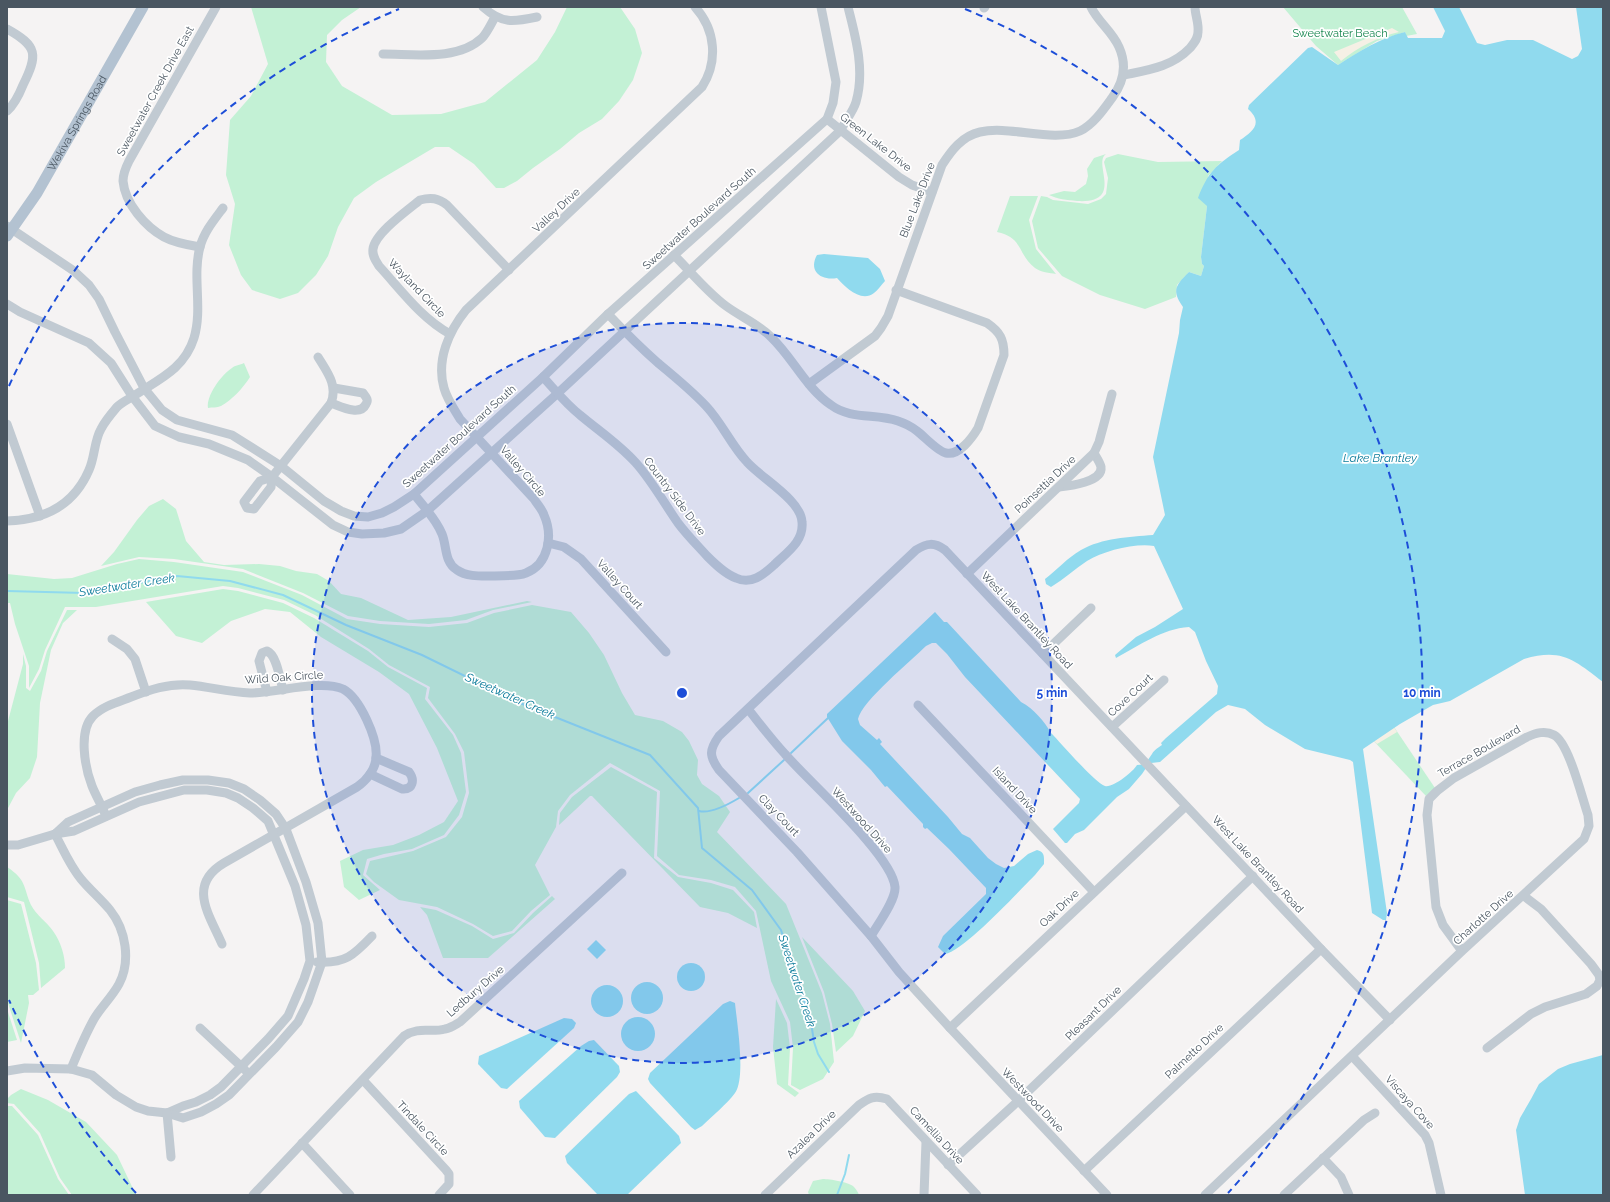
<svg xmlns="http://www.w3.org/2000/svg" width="1610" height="1202" font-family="Raleway,sans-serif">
<rect width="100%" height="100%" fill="#f5f3f3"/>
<g fill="#c3f1d5">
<polygon points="251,7 361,7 342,20 327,35 326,62 342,86 392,115 441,114 485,102 537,60 555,32 567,7 620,7 635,29 642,53 633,80 619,101 602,119 579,133 560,149 533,168 517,181 504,188 496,188 474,164 449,147 435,147 376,182 354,198 338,227 328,256 316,275 298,293 280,299 252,290 241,275 229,245 235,204 226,175 230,120 251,96 268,64"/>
<polygon points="1283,7 1402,7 1417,34 1406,36 1405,32 1377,41 1338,65 1316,46"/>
<path d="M 1106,154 C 1092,163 1126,204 1077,201 C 1067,200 1057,199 1049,195 L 1064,191 L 1075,192 L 1086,184 L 1088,176 L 1087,169 L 1094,158 Z"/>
<polygon points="1118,154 1158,162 1222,161 1208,176 1207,206 1201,257 1202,264 1204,266 1201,276 1189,272 1177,285 1176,297 1145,309 1100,295 1062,276 1038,248 1032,221 1041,196 1047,197 1053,200 1088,204 1101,199 1106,194 1108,178 1104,162 1106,158"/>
<path d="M 1010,196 L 1038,196 L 1029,220 L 1036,249 L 1056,274 C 1050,273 1040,272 1035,268 C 1017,254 1024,238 997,232 Z"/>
<path d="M 244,363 L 250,377 C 243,388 232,400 221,406 C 217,408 212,407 208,408 C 206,396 221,375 232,368 C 235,365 240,365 244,363 Z"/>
<polygon points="163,499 176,509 186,541 204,562 224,565 259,564 280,566 296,571 317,574 329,581 341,594 361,598 408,620 451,617 527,601 532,602 493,610 466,620 429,624 380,621 348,616 303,593 243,569 174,559 139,557 101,566 114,552 137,520 149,506"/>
<polygon points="139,559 174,562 243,572 302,595 347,619 380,624 429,627 467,623 494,613 532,605 571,612 589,633 604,655 622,693 635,715 663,721 682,732 689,741 698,760 697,775 702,784 719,796 730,812 717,832 786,904 822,993 830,1024 834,1062 823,1079 800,1090 791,1085 793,1048 790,1022 771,981 756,911 735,887 711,880 679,875 657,856 660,791 610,763 570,795 558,811 556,827 535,865 550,895 531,911 512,931 493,936 473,924 437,907 399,900 374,882 366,874 370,861 413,851 446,837 462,817 469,793 464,752 455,734 428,698 430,687 389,665 369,649 315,615 284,600 238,588 223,586 96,607 65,607 45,650 39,669 29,688 29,666 15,624 10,603 7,603 7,574 54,579 72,578 117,564"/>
<polygon points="223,589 238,591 283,603 314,618 368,651 388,667 427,688 425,699 453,735 461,753 466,792 459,815 444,835 412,849 384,854 367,859 363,875 380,890 359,900 344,887 340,861 363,850 393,845 419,835 444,822 458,801 437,748 409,694 379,672 321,637 290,612 265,609 231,621 202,643 176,636 146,602"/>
<polygon points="67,610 77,610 63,623 51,650 40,703 37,757 30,778 16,793 7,810 7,725 23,664 23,654 26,666 26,688 30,691 41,671 47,651"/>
<polygon points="1390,721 1435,788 1426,796 1368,735"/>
<polygon points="611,767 657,792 654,858 678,877 711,883 733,890 754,912 757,928 728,913 700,907 592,796 590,796 559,825 560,813 572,797"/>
<path d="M 7,867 C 27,880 23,887 31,905 C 36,915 47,922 53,931 C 61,942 65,956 65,968 L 41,988 L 39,963 L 24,902 L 7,897 Z"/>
<polygon points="552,896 555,899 488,958 443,958 427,915 420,907 436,910 472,926 493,939 514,933 533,913"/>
<polygon points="7,900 21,904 36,963 39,990 33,995 28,995 29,1003 21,1043 7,1000"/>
<polygon points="802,937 853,991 865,1011 853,1036 836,1052 832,1024 824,992"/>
<polygon points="776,999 787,1023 790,1048 788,1085 799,1093 795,1097 777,1084 773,1047"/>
<polygon points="7,1009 17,1040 7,1042"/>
<polygon points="21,1089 48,1100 86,1122 117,1155 136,1195 72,1195 60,1178 40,1133 14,1104 7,1103 7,1099 11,1095"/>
<polygon points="7,1106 12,1106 38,1135 58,1179 69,1195 7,1195"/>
<path d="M 823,1179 C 829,1179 850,1182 854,1187 C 856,1189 858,1192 859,1195 L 809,1195 L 808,1192 L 813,1181 Z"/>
</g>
<g fill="#f5f0e5">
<path d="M 1392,28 L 1399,32 C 1378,37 1358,47 1341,61 L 1334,52 Z"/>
<polygon points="1390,721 1397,732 1377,744 1368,735"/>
</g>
<g fill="#90daee">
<path d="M 1433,7 L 1459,7 L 1477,43 L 1485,45 L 1507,40 L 1533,40 L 1572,59 L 1578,56 L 1582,49 L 1576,7 L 1603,7 L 1603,682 C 1574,660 1562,648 1524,659 L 1450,701 L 1433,705 L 1400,724 L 1363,749 L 1387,913 L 1386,920 L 1383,920 L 1372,913 L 1353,762 L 1350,760 L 1305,749 L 1265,725 L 1245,709 L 1228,705 L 1216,712 L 1160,762 L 1151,763 L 1146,768 L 1142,774 L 1129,789 L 1117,797 L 1084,830 L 1075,834 L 1067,843 L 1065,843 L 1053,829 L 1079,803 L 1080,799 L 965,677 L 947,654 L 936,643 L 932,643 L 926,646 C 911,661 862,701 858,719 L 860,725 L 877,740 L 879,738 L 882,742 L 880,744 L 948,817 L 962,834 L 970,838 L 988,858 L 996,864 L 1004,868 L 1014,866 L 1028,854 L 1037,850 C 1045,852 1044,857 1044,864 L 1035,875 C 1019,891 964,951 945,954 L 938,947 L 943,936 L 986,894 L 986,888 L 949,849 L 927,828 L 925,829 L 923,827 L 923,824 L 887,786 L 885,787 L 871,770 L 842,741 L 827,717 L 827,714 L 935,612 L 944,622 L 947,622 L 1021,702 C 1034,709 1044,721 1051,733 C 1061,743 1095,783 1105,786 C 1113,788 1133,772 1137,765 C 1147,765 1148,759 1152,754 C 1154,750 1159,747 1162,745 L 1161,743 L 1166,738 L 1217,694 L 1218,686 L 1206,661 L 1195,632 L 1189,627 C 1162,629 1140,645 1116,658 L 1115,655 L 1136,637 L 1155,627 L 1183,609 L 1154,546 C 1134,543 1104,551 1087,561 C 1075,569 1064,579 1051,587 L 1046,584 L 1045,579 C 1057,570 1067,558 1081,550 C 1102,538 1129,537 1153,535 L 1165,515 L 1153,457 L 1179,333 L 1180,320 L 1183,307 C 1171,290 1176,285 1189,272 L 1201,276 L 1204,266 L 1202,264 L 1201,257 L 1207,206 L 1198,198 C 1208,172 1216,165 1239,150 L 1240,140 C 1252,132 1264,123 1248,109 L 1249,105 L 1308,48 L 1312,47 L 1338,65 C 1360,51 1380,38 1405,32 L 1408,38 L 1442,38 L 1445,31 Z"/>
<path d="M 824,254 L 868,258 L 880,269 L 885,281 C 881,285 878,290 874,293 C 861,303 845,287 837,278 C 821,281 808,271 817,255 Z"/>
<polygon points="596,940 606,950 597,959 587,949"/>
<circle cx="691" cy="977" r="14"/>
<circle cx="647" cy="998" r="16"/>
<circle cx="607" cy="1001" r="16"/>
<path d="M 730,1001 L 735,1003 C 737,1023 746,1078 735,1093 C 726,1105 713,1115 702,1126 L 695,1130 L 691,1127 L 650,1083 L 648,1079 L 650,1073 L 723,1004 Z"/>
<circle cx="638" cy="1034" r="17"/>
<polygon points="564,1018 572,1019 576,1023 574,1028 507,1089 501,1088 478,1064 479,1056"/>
<polygon points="594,1040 619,1066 620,1072 617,1077 555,1138 545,1137 520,1108 519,1101 581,1046 589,1041"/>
<polygon points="1603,1055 1603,1195 1525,1195 1516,1130 1520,1118 1531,1099 1539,1084 1558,1069 1570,1064"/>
<polygon points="636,1091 679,1136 681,1143 627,1195 598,1195 567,1163 565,1156 629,1094"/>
</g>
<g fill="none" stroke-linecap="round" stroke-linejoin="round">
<g stroke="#90daee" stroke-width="2">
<polyline points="7,591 84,593 177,576 230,581 283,595 346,625 422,655 520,703 650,755 698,808 702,848 752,890 781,930 811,1022 814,1042 818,1054 829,1072"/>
<polyline points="791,753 828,718"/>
<polyline points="748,793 784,760"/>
<path d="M 699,811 C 710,814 729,804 739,798"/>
<polyline points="837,1195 845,1174 849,1155"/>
</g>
<g stroke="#c1cad2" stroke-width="9">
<path d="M 483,7 C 502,24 513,22 537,17"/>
<polyline points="984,8 985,7"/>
<path d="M 7,29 C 38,46 38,55 23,85 C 19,95 15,104 7,111"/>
<path d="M 383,54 C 414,54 458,61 482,38 C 487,33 491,24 495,17"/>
<path d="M 1124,75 C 1148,70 1172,67 1190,48 C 1194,43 1198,39 1198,32 C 1199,23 1195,15 1195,7"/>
<polyline points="827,119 899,177 912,185 932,192"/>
<polyline points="7,226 74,271 89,285 99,299 115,332 144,388 162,410 177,420 232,435 281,466 324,501 341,511 354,516 368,517 382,513 394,507 414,494 543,377 608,314 827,119 833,103 836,82 821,7"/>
<path d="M 200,247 C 188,245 175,243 164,237 C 146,227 125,204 123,181 C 123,174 126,167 129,161 L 216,7"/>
<path d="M 674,255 C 691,272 707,292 726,306 C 741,317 758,324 771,337 C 793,358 806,388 831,405 C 851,420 876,413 898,421 C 904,423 912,427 917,431 C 924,436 937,451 946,453 C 959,456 972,438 978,428 L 1004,355 C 1004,339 1000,332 987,323 L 896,290"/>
<path d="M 7,304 L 20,312 L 89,343 L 111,363 L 132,396 L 155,426 L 179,437 L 209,444 L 248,460 L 272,477 L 333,525 L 348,532 L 362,534 L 384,533 L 401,529 L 427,511 L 558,393 L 841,130 C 845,121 853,112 856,102 C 865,71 856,38 848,7"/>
<path d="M 450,334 C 421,318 401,290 379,266 C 376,261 372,256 373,249 C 375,233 408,210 420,200 C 431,197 438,198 447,205 L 509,270"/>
<path d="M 543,377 C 555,390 566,404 580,415 C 599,431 619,444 636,463 C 652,481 664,503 678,523 C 687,535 697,545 707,556 C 715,564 725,574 736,578 C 751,585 763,575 774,565 C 786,553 804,542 802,522 C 801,500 761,478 747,462 C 731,445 722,423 706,406 C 691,390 675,377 658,363 C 641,348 624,331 608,314"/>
<path d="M 809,384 L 875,336 L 881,328 L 888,316 L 942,165 C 951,151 962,136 980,132 C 1010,125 1053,143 1080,131 C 1093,125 1104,109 1112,98 C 1124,82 1127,65 1119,47 C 1112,31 1098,22 1091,7"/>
<path d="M 331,403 C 340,406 360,417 366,404 C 369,400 366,397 363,393 L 334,388"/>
<polyline points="7,424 40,516"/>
<path d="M 272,477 L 271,487 L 254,509 L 247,508 L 244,502 L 260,481 L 272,477 L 331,403 C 338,385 327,372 318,357"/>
<path d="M 1059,487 C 1069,486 1103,482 1101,467 C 1100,462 1096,457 1094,453"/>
<path d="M 414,494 C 424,507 436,519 442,534 C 447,546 444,562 457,570 C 467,577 481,576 493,576 C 503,575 516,577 526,573 C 549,564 553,535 544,515 C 542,509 537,504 534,499 L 460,419 C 454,409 447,399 444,388 C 436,360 449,331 466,310 L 702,87 C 718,62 716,30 695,7"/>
<path d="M 7,521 C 44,520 74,505 89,470 C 95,457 94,441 101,429 C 105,421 111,414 117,407 C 121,403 127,400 132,397 C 157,380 184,370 194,338 C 203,308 192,277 200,247 C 204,232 214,220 223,208"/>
<polyline points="548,543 564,547 581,559 666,652"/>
<polyline points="967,574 1094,453 1099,442 1112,394"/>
<polyline points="112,639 127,649 135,659 146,692"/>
<polyline points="1043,654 1091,608"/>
<path d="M 267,692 L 259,661 L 262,653 L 267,651 C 277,655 280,680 283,690"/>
<polyline points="918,705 1094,892"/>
<path d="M 748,709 C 760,724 772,740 785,754 C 809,782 892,855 895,887 C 896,900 878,924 871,936"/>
<polyline points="1112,727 1164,680"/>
<path d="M 370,774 L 402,789 C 413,790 415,780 409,772 L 376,758"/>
<path d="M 106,816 C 102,806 96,796 92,786 C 85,768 78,731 93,716 C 103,706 118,702 131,697 C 149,690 169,683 190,685 C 210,687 229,692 250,693 C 276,693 321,679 343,689 C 360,698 378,739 376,757 C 376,769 366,781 357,787 L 224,863 C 187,885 209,914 222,944"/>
<path d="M 55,834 C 63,849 70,866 81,879 C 90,890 101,899 110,910 C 126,930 131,961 119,984 C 112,997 101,1007 94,1019 C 85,1035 78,1052 71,1069"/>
<polyline points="7,845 18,845 55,834 74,831 139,802 184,790 207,790 226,793 238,798 253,808 268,821 295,886 306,925 310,961 304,979 288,1016 268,1039 221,1087 210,1095 196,1102 183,1106 167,1113"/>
<path d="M 317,962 C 345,964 354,955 372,936"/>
<polyline points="200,1028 245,1070"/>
<polyline points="950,1028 1186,806"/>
<polyline points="1487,1048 1531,1014 1545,1007 1586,994 1597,986 1600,980 1599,975 1591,964 1541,909 1524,896"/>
<polyline points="1352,1056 1425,1135 1429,1143 1441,1195"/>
<polyline points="7,1071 25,1068 71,1069 92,1075 116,1095 136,1107 148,1111 167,1113 183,1118 201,1112 216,1104 229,1095 276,1047 298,1022 308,1002 322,962 318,923 306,882 286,829 276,814 260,800 244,789 229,783 208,780 183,780 160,785 135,792 68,822 55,834"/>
<polyline points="363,1080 446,1170 449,1174 449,1184 439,1195"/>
<polyline points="167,1113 171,1157"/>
<polyline points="302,1143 350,1195"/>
<polyline points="1323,1158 1341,1177 1349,1195"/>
<polyline points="948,1165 1017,1102 1253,876"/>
<polyline points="1084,1171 1321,949"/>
<path d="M 253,1195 L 404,1036 C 419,1026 430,1033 445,1029 C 451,1028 455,1025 460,1022 L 622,873"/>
<path d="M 765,1195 L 859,1105 C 869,1098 874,1095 887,1099 L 977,1195"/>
<polyline points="924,1195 926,1142"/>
<path d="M 1107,1195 L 950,1028 L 899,972 L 871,936 L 797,852 L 719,770 C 709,756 709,750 719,736 L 916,550 C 927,543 934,542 945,550 L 1321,949 L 1390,1020"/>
<path d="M 1205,1195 L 1462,951 L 1584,839 L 1589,826 L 1588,815 C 1582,798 1569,743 1554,735 C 1545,730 1536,733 1527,737 L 1454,778 L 1437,791 L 1429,799 L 1427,815 L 1436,907 L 1443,925 L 1462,951"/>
<polyline points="1284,1195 1364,1120 1375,1113"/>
</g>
<path stroke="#b3c2d1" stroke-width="11" id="s1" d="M 7,236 L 37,193 L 143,7"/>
</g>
<circle cx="682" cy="693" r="370" fill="#1d4ed8" fill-opacity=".12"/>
<g fill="none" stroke="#1d4ed8" stroke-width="2" stroke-dasharray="7 5">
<circle cx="682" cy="693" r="370"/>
<path d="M136 1193A740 740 0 0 1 9 1000M9 386A740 740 0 0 1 399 9M965 9A740 740 0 0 1 1228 1193"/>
</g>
<g text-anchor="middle" stroke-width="3.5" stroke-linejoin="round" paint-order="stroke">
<g font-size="11" fill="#17864f" stroke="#fff">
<text x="1340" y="37">Sweetwater Beach</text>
</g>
<g font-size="11" fill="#4a5661" stroke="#fff">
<text transform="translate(155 91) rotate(-61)" y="4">Sweetwater Creek Drive East</text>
<text dy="4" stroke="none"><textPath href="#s1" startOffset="133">Wekiva Springs Road</textPath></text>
<text transform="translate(876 142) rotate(38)" y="4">Green Lake Drive</text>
<text transform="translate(917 200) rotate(-69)" y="4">Blue Lake Drive</text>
<text transform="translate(556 210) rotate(-43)" y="4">Valley Drive</text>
<text transform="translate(699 218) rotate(-42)" y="4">Sweetwater Boulevard South</text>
<text transform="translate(417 288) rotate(46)" y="4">Wayland Circle</text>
<text transform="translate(459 436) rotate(-42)" y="4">Sweetwater Boulevard South</text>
<text transform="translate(523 471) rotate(49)" y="4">Valley Circle</text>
<text transform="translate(1045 484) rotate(-43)" y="4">Poinsettia Drive</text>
<text transform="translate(675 496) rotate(53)" y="4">Country Side Drive</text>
<text transform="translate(620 584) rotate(48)" y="4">Valley Court</text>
<text transform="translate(1027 620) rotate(47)" y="4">West Lake Brantley Road</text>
<text transform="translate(284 677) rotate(-4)" y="4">Wild Oak Circle</text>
<text transform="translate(1130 695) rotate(-43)" y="4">Cove Court</text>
<text transform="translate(1479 751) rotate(-30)" y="4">Terrace Boulevard</text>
<text transform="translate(1015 790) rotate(47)" y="4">Island Drive</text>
<text transform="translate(779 815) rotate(46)" y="4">Clay Court</text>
<text transform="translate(862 820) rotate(48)" y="4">Westwood Drive</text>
<text transform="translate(1258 864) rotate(47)" y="4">West Lake Brantley Road</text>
<text transform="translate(1059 908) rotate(-43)" y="4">Oak Drive</text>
<text transform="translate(1483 917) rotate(-42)" y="4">Charlotte Drive</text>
<text transform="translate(475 991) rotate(-41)" y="4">Ledbury Drive</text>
<text transform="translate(1093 1013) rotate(-44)" y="4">Pleasant Drive</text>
<text transform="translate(1194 1051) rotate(-43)" y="4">Palmetto Drive</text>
<text transform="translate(1033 1100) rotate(46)" y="4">Westwood Drive</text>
<text transform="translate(1410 1102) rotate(48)" y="4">Viscaya Cove</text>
<text transform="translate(423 1128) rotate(47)" y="4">Tindale Circle</text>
<text transform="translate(811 1134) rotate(-44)" y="4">Azalea Drive</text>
<text transform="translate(937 1135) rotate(47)" y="4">Camellia Drive</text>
</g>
<g font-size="12" font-style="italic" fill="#0c7c9b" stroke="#fff">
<text x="1380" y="462">Lake Brantley</text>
<text transform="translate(127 585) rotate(-9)" y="4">Sweetwater Creek</text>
<text transform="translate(510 696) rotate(24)" y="4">Sweetwater Creek</text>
<text transform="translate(797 981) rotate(72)" y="4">Sweetwater Creek</text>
</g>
</g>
<circle cx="682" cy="693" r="6" fill="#1d4ed8" stroke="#fff" stroke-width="2"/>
<g font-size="12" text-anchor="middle" font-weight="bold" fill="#1d4ed8" stroke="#fff" stroke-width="3.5" stroke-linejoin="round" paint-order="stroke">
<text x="1052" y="697">5 min</text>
<text x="1422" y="697">10 min</text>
</g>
<rect width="1610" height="1202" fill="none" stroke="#4a5661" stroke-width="16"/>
</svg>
